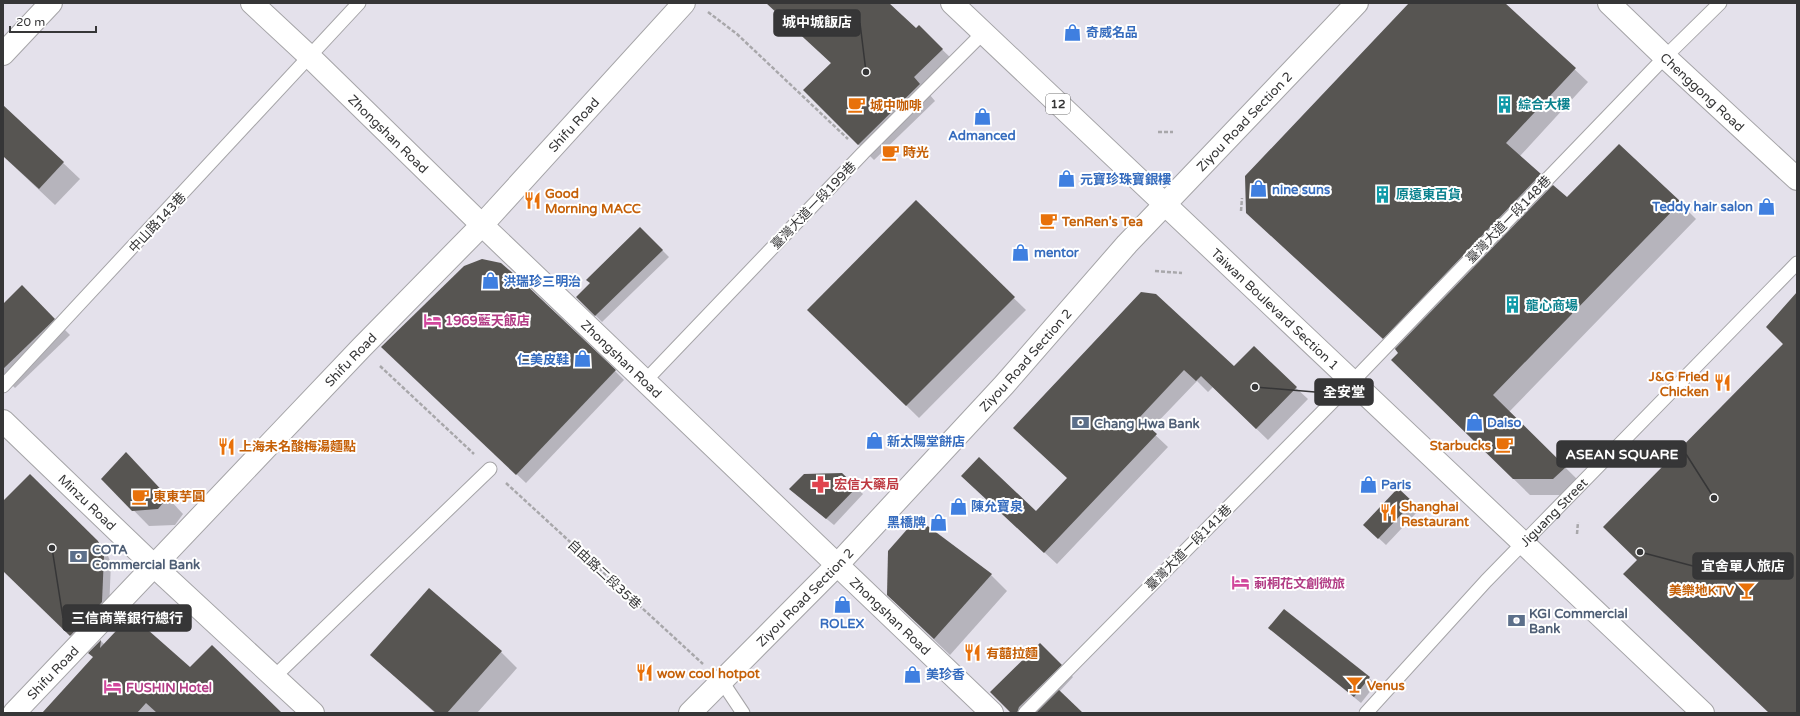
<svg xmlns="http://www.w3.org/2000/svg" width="1800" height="716" font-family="'Varela Round','Noto Sans TC',sans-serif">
<rect width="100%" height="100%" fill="#efeef1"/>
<rect fill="#e4e1eb" x="3" y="3" width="1794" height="710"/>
<g fill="#0003">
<polygon points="775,3 888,3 916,30 919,27 958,65 929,94 935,101 874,160 804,90 832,64"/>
<polygon points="1409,3 1504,3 1588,82 1520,156 1567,199 1680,203 1696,219 1509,412 1581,483 1570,495 1530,495 1408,376 1400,353 1261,226"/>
<polygon points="3,106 80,179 55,205 3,156"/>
<polygon points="916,202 1026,310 919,418 809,310"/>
<polygon points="640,228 669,257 602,322 577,297 591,283"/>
<polygon points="1156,295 1234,368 1296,388 1308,399 1268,440 1213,387 1208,392 1197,381 1150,430 1168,447 1057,564 974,487 1036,513 1068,479"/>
<polygon points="38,303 70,335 15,388 3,376 3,305"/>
<polygon points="392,356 615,371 624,380 526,483"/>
<polygon points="142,470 183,514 175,525 149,526 103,479"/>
<polygon points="841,474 863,494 834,525 790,489"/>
<polygon points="30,475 105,549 111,563 109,609 78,642 3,570 3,502"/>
<polygon points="1398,489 1419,510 1386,545 1371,531"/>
<polygon points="917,520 991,575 1007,591 950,655 904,611"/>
<polygon points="1269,628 1369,678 1376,684 1361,703"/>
<polygon points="101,641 105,645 280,713 44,713 94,657"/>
<polygon points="1040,644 1073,677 1059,692 1082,713 1013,713"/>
<polygon points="501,652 517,668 477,713 435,713 371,655"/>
</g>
<g fill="#575552">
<polygon points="766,3 889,3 916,28 919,25 943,49 914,77 920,84 858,145 803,90 831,63"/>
<polygon points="1409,3 1505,3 1576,68 1506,143 1541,174 1383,339 1246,213 1245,176"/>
<polygon points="3,105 64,162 39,189 3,156"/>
<polygon points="1619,144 1681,202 1493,395 1566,467 1553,479 1513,479 1391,360 1398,353 1395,349 1553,185 1567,197"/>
<polygon points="916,200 1015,297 906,406 807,310"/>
<polygon points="640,227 663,250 595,316 576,297 590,283 586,280"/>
<polygon points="482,259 501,263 521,280 616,370 516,475 381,347 464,266"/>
<polygon points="22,285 55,319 3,369 3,304"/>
<polygon points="1141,292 1156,294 1234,366 1254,346 1297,387 1256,429 1201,376 1196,381 1184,370 1139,418 1157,434 1044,553 961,476 979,457 1036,511 1067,478 1013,428"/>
<polygon points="1797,292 1797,713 1769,713 1623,574 1637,560 1603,527 1783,344 1766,327"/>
<polygon points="126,452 168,497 158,509 132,511 101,479"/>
<polygon points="842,473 857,487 826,519 789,489 804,474"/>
<polygon points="30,474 98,541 104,555 102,602 70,636 3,571 3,501"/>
<polygon points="1398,488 1413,502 1378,539 1363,525"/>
<polygon points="917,518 992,574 934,639 887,595 888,551"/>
<polygon points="429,588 502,651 447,713 436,713 370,655"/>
<polygon points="1284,609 1370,677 1354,697 1268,628"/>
<polygon points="131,615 190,667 212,645 282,713 157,713 146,703 137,713 42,713 93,657 88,653 101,640 100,648"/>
<polygon points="1040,643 1062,665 1019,707 1017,713 1011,713 990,692"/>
<polygon points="1059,690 1083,713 1036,713"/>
</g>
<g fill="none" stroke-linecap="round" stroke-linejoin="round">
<defs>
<g id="lane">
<polyline points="646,380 863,153 983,33"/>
<polyline points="3,386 359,3"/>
<polyline points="274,677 490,469"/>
<polyline points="721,680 743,713"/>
<polyline points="1025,713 1352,382 1665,57 1720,3"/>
<path id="s1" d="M 1366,713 L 1486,581 L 1797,263"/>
</g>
<g id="street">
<path id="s2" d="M 252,3 L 310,57 L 482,225 L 992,713"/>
<path id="s3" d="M 1609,3 L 1665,57 L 1797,179"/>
<polyline points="3,54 51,3"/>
<path id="s4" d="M 3,421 L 153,565 L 313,713"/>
<path id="s5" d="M 14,713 L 361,348 L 482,225 L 684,3"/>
</g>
<g id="secondary">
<path id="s6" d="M 690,713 L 838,564 L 1004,385 L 1127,244 L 1357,3"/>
</g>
<g id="primary">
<path id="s7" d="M 952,3 L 1703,713"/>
</g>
</defs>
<use href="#lane" stroke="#a5a4a7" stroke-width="15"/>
<use href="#street" stroke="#a5a4a7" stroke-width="24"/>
<use href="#secondary" stroke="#a5a4a7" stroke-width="24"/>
<use href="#primary" stroke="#a5a4a7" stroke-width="24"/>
<g stroke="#a8a7aa" stroke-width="2.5" stroke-dasharray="4 2" stroke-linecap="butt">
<polyline points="708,12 737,34 848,139"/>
<polyline points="1158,132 1173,132"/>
<polyline points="1241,211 1242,198"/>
<polyline points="1155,271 1182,273"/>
<polyline points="380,366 474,454"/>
<polyline points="506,483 703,664"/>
<polyline points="1577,534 1578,522"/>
</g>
<use href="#lane" stroke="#fff" stroke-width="13"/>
<use href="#street" stroke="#fff" stroke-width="22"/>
<use href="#secondary" stroke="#fff" stroke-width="22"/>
<use href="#primary" stroke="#fff" stroke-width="22"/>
</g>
<defs>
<symbol id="shop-bare" viewBox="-9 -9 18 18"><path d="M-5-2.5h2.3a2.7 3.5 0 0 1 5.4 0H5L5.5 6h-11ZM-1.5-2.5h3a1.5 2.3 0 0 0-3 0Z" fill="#3f7fe0" stroke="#fff" stroke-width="2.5" paint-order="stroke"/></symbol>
<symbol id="building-bare" viewBox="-9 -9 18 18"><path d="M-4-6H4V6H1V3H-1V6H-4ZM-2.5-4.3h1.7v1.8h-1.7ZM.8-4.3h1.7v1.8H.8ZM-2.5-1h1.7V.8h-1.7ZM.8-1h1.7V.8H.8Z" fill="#0f9aa8" stroke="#fff" stroke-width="2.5" paint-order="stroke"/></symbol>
<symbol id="cafe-bare" viewBox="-9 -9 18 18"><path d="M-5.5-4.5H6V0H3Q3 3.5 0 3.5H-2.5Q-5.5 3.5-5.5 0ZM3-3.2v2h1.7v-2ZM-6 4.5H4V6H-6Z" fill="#e8710a" stroke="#fff" stroke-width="2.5" paint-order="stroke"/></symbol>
<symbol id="restaurant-bare" viewBox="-9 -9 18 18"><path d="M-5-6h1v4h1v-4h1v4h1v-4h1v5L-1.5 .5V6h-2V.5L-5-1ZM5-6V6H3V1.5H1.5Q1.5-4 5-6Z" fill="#e8710a" stroke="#fff" stroke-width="2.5" paint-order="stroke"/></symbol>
<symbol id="hotel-bare" viewBox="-9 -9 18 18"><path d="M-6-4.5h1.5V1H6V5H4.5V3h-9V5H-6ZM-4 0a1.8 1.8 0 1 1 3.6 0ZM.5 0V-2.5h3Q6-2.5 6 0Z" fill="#d1479c" stroke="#fff" stroke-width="2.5" paint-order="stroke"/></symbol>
<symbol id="bank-bare" viewBox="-9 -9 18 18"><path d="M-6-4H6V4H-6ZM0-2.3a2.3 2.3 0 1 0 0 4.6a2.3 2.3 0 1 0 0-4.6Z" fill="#5c6f8a" stroke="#fff" stroke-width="2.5" paint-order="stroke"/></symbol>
<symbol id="pharmacy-bare" viewBox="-9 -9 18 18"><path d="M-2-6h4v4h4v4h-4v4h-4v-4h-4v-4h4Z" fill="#e0444e" stroke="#fff" stroke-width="2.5" paint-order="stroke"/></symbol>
<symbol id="bar-bare" viewBox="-9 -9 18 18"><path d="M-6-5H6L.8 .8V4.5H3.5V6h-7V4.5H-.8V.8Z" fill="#e8710a" stroke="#fff" stroke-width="2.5" paint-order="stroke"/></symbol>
</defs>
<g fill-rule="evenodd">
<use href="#shop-bare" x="1060" y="20" width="25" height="25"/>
<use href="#building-bare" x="1492" y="92" width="25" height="25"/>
<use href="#cafe-bare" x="844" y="92" width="25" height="25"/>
<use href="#shop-bare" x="970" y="104" width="25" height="25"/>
<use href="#cafe-bare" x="878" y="140" width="25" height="25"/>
<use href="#shop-bare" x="1054" y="166" width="25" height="25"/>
<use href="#shop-bare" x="1246" y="176" width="25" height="25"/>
<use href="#building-bare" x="1370" y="182" width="25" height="25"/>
<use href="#restaurant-bare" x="520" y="188" width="25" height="25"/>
<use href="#shop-bare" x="1754" y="194" width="25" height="25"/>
<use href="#cafe-bare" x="1036" y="208" width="25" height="25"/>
<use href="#shop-bare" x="1008" y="240" width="25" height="25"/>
<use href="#shop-bare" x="478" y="268" width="25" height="25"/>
<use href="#building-bare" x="1500" y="292" width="25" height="25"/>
<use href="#hotel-bare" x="420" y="308" width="25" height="25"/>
<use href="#shop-bare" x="570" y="346" width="25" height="25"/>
<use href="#restaurant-bare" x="1710" y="370" width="25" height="25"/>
<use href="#shop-bare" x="1462" y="410" width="25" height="25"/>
<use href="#bank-bare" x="1068" y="410" width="25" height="25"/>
<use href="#shop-bare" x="862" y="428" width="25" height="25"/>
<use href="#cafe-bare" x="1492" y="432" width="25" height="25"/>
<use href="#restaurant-bare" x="214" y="434" width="25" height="25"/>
<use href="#pharmacy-bare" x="808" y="472" width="25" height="25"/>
<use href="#shop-bare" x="1356" y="472" width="25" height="25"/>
<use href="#cafe-bare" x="128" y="484" width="25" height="25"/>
<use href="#shop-bare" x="946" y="494" width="25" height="25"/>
<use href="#restaurant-bare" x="1376" y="500" width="25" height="25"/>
<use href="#shop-bare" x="926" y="510" width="25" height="25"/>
<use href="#bank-bare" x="66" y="544" width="25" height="25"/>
<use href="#hotel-bare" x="1228" y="570" width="25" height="25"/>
<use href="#bar-bare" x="1734" y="578" width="25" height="25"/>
<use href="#shop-bare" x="830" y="592" width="25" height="25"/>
<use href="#bank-bare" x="1504" y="608" width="25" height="25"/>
<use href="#restaurant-bare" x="960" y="640" width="25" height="25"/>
<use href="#restaurant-bare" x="632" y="660" width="25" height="25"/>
<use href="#shop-bare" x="900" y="662" width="25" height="25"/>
<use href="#bar-bare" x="1342" y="672" width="25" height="25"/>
<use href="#hotel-bare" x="100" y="674" width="25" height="25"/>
</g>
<g text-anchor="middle" stroke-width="4" stroke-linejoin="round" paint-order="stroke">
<rect fill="#fff" stroke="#727273" stroke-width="1" x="1046" y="94" width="24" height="20" rx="3"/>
<g font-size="12" font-weight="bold" fill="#363637">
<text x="1058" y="108">12</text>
</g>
<g font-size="13" font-weight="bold" fill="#366cbe" stroke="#fff" text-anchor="start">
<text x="1086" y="37">奇威名品</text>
<text x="982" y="140" text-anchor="middle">Admanced</text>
<text x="1080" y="184">元寶珍珠寶銀樓</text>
<text x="1272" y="194">nine suns</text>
<text x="1753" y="211" text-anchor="end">Teddy hair salon</text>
<text x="1034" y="257">mentor</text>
<text x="503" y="286">洪瑞珍三明治</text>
<text x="569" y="364" text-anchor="end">仁美皮鞋</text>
<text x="1487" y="427">Daiso</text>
<text x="887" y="446">新太陽堂餅店</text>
<text x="1381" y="489">Paris</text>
<text x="971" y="511">陳允寶泉</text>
<text x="926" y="527" text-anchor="end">黑橋牌</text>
<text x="842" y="628" text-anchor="middle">ROLEX</text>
<text x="926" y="679">美珍香</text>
</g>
<g font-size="13" fill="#363637" stroke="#fff">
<text dy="5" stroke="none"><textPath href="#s3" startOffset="129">Chenggong Road</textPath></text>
<text dy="5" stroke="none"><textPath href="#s6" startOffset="811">Ziyou Road Section 2</textPath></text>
<text dy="5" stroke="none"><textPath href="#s5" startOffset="812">Shifu Road</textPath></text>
<text dy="5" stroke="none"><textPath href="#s2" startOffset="189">Zhongshan Road</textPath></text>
<text transform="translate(813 205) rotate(-46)" y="5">臺灣大道一段199巷</text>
<text transform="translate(1508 219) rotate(-46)" y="5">臺灣大道一段148巷</text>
<text transform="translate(157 222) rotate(-47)" y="5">中山路143巷</text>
<text dy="5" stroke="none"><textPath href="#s7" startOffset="445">Taiwan Boulevard Section 1</textPath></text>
<text dy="5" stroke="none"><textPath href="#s2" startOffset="513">Zhongshan Road</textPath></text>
<text dy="5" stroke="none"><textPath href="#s5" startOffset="488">Shifu Road</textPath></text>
<text dy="5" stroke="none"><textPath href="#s6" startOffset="487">Ziyou Road Section 2</textPath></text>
<text dy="5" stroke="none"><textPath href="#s4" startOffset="117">Minzu Road</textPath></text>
<text dy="5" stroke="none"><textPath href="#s1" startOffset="275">Jiguang Street</textPath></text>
<text transform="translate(1188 547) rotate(-45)" y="5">臺灣大道一段141巷</text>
<text transform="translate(605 574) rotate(43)" y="5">自由路二段35巷</text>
<text dy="5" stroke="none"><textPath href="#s6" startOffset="163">Ziyou Road Section 2</textPath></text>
<text dy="5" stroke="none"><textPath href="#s2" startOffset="885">Zhongshan Road</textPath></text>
<text dy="5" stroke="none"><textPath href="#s5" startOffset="56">Shifu Road</textPath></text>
</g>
<g font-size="13" font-weight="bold" fill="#0d838f" stroke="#fff" text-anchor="start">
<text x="1518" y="109">綜合大樓</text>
<text x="1396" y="199">原遠東百貨</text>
<text x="1526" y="310">龍心商場</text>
</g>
<g font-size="13" font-weight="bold" fill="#c56008" stroke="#fff" text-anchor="start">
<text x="870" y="110">城中咖啡</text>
<text x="903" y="157">時光</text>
<text x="545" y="198">Good<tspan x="545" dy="15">Morning MACC</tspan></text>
<text x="1062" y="226">TenRen's Tea</text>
<text x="1709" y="381" text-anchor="end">J&amp;G Fried<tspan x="1709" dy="15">Chicken</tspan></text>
<text x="1491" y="450" text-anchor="end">Starbucks</text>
<text x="239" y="451">上海未名酸梅湯麵點</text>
<text x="153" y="501">東東芋圓</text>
<text x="1401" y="511">Shanghai<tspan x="1401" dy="15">Restaurant</tspan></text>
<text x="1734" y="595" text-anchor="end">美樂地KTV</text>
<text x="986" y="658">有囍拉麵</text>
<text x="657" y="678">wow cool hotpot</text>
<text x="1367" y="690">Venus</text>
</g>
<g font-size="13" font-weight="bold" fill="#b23c85" stroke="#fff" text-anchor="start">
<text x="445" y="325">1969藍天飯店</text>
<text x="1254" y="588">莿桐花文創微旅</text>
<text x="126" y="692">FUSHIN Hotel</text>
</g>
<g font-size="13" font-weight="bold" fill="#4e5e75" stroke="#fff" text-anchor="start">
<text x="1094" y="428">Chang Hwa Bank</text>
<text x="92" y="554">COTA<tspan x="92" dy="15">Commercial Bank</tspan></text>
<text x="1529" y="618">KGI Commercial<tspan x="1529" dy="15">Bank</tspan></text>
</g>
<g font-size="13" font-weight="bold" fill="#be3a42" stroke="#fff" text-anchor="start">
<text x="834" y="489">宏信大藥局</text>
</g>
</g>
<path fill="none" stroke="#363637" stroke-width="1.5" d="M866 72L860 23M1255 387L1315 392M1714 498L1686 454M1640 552L1693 566M52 548L63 618"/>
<g fill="#363637" stroke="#fff" stroke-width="1.5">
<circle cx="866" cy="72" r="4"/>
<circle cx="1255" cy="387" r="4"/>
<circle cx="1714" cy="498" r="4"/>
<circle cx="1640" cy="552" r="4"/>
<circle cx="52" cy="548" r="4"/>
</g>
<g fill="#363637" stroke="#363637" stroke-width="1.5">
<rect x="774" y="10" width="86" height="26" rx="4"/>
<rect x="1315" y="379" width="58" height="26" rx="4"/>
<rect x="1557" y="441" width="129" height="26" rx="4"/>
<rect x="1693" y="553" width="100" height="26" rx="4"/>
<rect x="63" y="605" width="128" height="26" rx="4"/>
</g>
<g font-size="14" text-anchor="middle" font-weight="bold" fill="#fff">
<text x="817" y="27">城中城飯店</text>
<text x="1344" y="397">全安堂</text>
<text x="1622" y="459">ASEAN SQUARE</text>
<text x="1743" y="571">宜舍單人旅店</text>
<text x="127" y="623">三信商業銀行總行</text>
</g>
<rect width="1800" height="716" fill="none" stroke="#363637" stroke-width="8"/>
<path d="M10 26v6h86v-6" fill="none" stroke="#363637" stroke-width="2"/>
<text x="16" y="26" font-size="12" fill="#363637" stroke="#ffffff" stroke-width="3" paint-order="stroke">20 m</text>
</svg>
